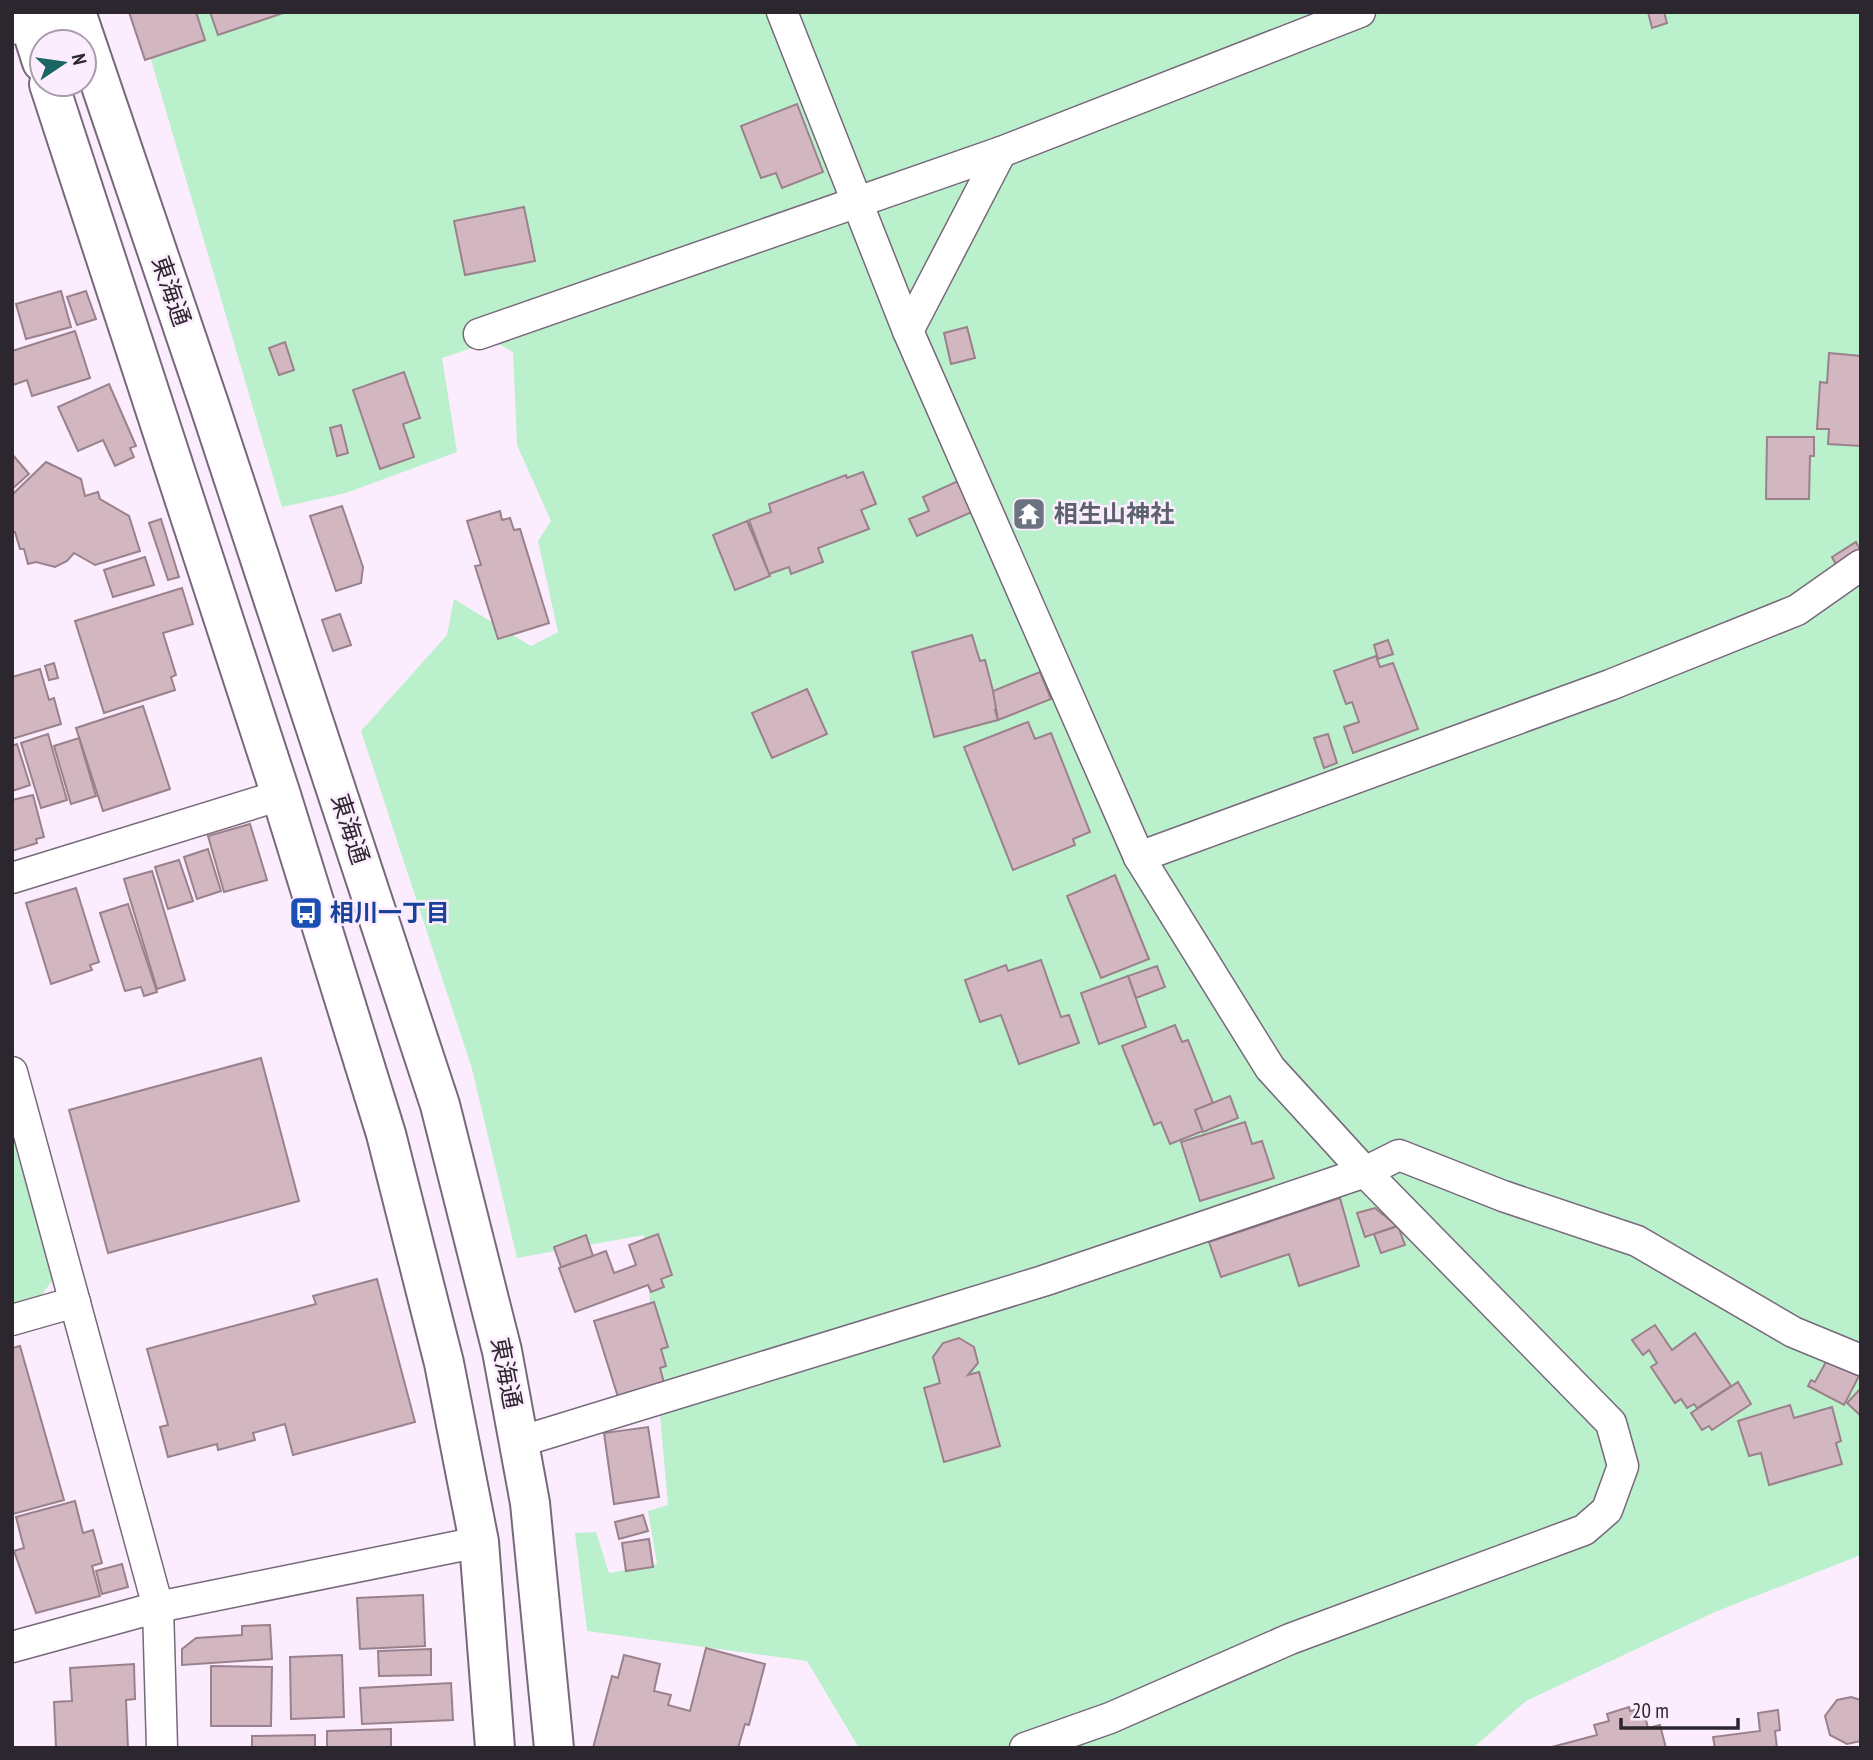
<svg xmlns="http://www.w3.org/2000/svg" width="1873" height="1760" font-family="'PT Sans Narrow','Noto Sans JP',sans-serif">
<rect width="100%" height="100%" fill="#fbedfe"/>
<g fill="#bbf0cc">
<polygon points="137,12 1861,12 1861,1555 1715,1612 1526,1701 1473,1748 859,1748 807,1661 587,1631 575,1533 596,1532 609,1573 657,1564 648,1511 668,1505 644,1235 517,1258 472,1069 361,731 447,635 454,599 531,646 558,632 538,541 551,521 517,445 513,352 493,341 442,358 457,452 346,493 282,507"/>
<polygon points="12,1136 53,1279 39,1299 12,1307"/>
</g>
<g fill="#d2b7c1" stroke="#9a818b" stroke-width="2">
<polygon points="129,12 196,12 205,40 145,60"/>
<polygon points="210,12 286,12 218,35"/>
<polygon points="1648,12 1664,12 1667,23 1652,28"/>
<polygon points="797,104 823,172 782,188 776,173 761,178 741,126"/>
<polygon points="524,207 535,261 465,275 454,221"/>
<polygon points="61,291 71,327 26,339 16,304"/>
<polygon points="86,291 96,319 77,325 67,297"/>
<polygon points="967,327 975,358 951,364 944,333"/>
<polygon points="75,331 90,378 32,396 27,380 13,385 12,351"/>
<polygon points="285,342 294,370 279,375 269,348"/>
<polygon points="1829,353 1861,356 1861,446 1828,444 1829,429 1817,429 1820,382 1827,383"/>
<polygon points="404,372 420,418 403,424 414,457 380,469 353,390"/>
<polygon points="109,384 136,446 130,448 134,457 115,466 103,440 78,451 58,407"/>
<polygon points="341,425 348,453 337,456 330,428"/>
<polygon points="1767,437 1814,437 1814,456 1810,456 1809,499 1766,499"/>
<polygon points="12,454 29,474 12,489"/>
<polygon points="46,462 81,479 85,496 98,492 100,499 129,516 140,551 95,565 74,553 67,561 55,567 36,562 28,564 24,549 20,549 15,532 12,533 12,495"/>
<polygon points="863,472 876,504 861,510 869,529 818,548 823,562 791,574 789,567 769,574 749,520 771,512 769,504 846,475 847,478"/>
<polygon points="958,481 972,512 917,536 909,519 929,511 923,497"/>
<polygon points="1034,502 1039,521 1026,526 1019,507"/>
<polygon points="342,506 363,567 361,583 336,591 310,516"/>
<polygon points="500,511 502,520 510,518 514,530 520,529 549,623 498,639 475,566 481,565 467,521"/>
<polygon points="161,519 179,577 168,580 149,523"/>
<polygon points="747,521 770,576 735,590 713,535"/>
<polygon points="1856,542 1861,551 1838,568 1832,557"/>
<polygon points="145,557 154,585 113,597 104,570"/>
<polygon points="182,588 193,624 163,633 176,675 171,677 175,690 104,713 75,621"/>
<polygon points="340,614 351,645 333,651 322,620"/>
<polygon points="972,635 980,661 985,660 998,710 995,710 998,720 934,737 912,652"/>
<polygon points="1388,640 1393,654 1378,659 1374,645"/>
<polygon points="1376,656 1380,667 1393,663 1418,729 1353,753 1344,727 1359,722 1352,702 1346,704 1334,671"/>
<polygon points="54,663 58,678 49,680 45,666"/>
<polygon points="40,669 49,700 54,698 61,724 12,739 12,677"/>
<polygon points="1040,672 1051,699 998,720 993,691"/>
<polygon points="807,689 827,734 772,758 752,713"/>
<polygon points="143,706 170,789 103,811 76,728"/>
<polygon points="1028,722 1035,739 1051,733 1090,832 1073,839 1075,845 1013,870 964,747"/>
<polygon points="48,734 67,800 41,808 21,743"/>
<polygon points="1328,734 1337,763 1324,768 1314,738"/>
<polygon points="79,738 96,796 71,804 54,746"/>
<polygon points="17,744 30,785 12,791 12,746"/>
<polygon points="33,795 44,837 36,839 37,843 12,851 12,800"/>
<polygon points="250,824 267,880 224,892 208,836"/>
<polygon points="208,849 221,891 197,899 184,857"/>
<polygon points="179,860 193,901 168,909 155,867"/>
<polygon points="152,871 185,980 157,989 124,879"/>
<polygon points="1115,875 1149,959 1101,978 1067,896"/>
<polygon points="76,888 99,962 90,965 92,970 51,984 26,903"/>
<polygon points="128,904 157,992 144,996 141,987 125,991 100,913"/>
<polygon points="1041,960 1061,1017 1069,1015 1079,1043 1019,1064 1001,1015 980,1022 965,980 1006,965 1008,971"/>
<polygon points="1157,966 1165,987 1136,998 1128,976"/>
<polygon points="1128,976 1146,1027 1099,1044 1081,993"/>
<polygon points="1175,1025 1182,1042 1188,1040 1213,1103 1195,1110 1203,1131 1170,1144 1161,1122 1154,1125 1122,1046"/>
<polygon points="261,1058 299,1201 108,1253 69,1110"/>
<polygon points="1230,1096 1238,1118 1203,1132 1195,1110"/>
<polygon points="1245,1122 1252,1144 1262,1141 1274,1178 1200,1201 1181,1142"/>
<polygon points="1340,1198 1359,1266 1299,1286 1289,1254 1221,1277 1209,1242"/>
<polygon points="1375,1208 1397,1226 1365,1237 1357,1213"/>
<polygon points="1398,1226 1405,1245 1381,1253 1374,1234"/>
<polygon points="658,1234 672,1275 661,1279 664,1287 651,1292 648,1285 575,1312 559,1268 606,1251 614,1273 636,1265 629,1245"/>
<polygon points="586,1235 593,1256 561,1267 554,1247"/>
<polygon points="377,1279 415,1422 293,1455 285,1424 253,1433 255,1440 218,1450 217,1444 168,1457 160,1427 168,1425 147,1349 316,1304 313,1296"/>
<polygon points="654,1302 668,1347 661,1349 666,1366 660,1368 664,1383 618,1397 594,1321"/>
<polygon points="1655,1325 1672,1350 1695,1333 1731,1386 1697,1408 1694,1404 1687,1408 1681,1399 1675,1403 1651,1367 1657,1363 1649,1350 1643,1355 1632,1340"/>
<polygon points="959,1338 974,1347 978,1363 968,1375 979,1372 1000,1446 944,1462 924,1388 940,1383 933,1357 943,1343"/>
<polygon points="20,1346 64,1500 13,1514 12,1348"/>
<polygon points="1827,1360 1859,1376 1844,1405 1808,1386 1811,1380 1815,1382"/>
<polygon points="1738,1382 1751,1404 1712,1430 1709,1426 1702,1430 1691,1413"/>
<polygon points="1861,1388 1861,1416 1847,1403"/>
<polygon points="1790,1405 1794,1418 1832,1407 1841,1441 1836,1443 1842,1464 1769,1485 1761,1453 1749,1456 1738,1421"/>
<polygon points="648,1427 659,1497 614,1504 604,1433"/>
<polygon points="75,1501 83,1533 93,1530 102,1563 92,1566 100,1596 36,1613 14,1551 24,1548 16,1517"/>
<polygon points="643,1515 648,1531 619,1539 615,1522"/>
<polygon points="649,1539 653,1567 626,1571 622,1543"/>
<polygon points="122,1564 128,1587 102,1594 96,1571"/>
<polygon points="423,1595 425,1646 360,1649 357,1598"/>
<polygon points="270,1625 272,1659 182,1665 182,1649 196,1638 242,1635 242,1626"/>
<polygon points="706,1648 765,1664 749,1725 745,1724 738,1748 593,1748 612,1676 618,1678 624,1655 660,1664 654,1691 671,1695 668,1705 690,1711"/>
<polygon points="431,1649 431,1675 379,1676 378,1651"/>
<polygon points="342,1655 344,1717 291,1719 290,1657"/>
<polygon points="134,1664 135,1699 126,1700 128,1748 56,1748 54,1702 72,1701 70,1668"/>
<polygon points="211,1666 272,1667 271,1726 211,1726"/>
<polygon points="451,1683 453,1720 362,1724 360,1688"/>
<polygon points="1851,1697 1861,1700 1861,1741 1847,1744 1830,1735 1825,1716 1837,1700"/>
<polygon points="1629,1707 1630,1711 1643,1708 1648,1728 1660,1725 1666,1748 1548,1748 1597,1735 1594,1725 1609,1721 1607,1714"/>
<polygon points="1778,1710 1780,1730 1775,1731 1777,1748 1715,1748 1713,1737 1760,1731 1758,1713"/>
<polygon points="391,1729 391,1748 327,1748 327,1731"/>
<polygon points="315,1735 315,1748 252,1748 252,1736"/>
</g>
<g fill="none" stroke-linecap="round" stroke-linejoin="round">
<defs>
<g id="minor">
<polyline points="782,12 908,331 1139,857 1270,1068 1365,1172 1611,1423 1623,1466 1607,1510 1584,1530 1290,1639 1110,1718 1025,1748"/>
<polyline points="12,29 67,12"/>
<polyline points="908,331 1001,152"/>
<polyline points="479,334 1001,152 1360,12"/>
<polyline points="1139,857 1610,685 1797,610 1861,565"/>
<polyline points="12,878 281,795"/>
<polyline points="12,1072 158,1607 162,1748"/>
<polyline points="12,1320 75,1302"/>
<polyline points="519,1442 1043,1281 1365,1172 1399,1155 1503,1196 1637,1241 1793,1332 1861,1360"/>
<polyline points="12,1647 158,1607 479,1542"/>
</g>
<g id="primary">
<polyline points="26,12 42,62"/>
<polyline points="76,12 209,404 440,1105 502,1351 530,1503 554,1748"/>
<polyline points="49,84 281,795 386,1134 444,1363 479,1542 495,1748"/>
</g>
</defs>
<use href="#minor" stroke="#77687b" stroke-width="33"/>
<use href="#primary" stroke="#77687b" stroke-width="42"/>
<use href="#minor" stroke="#fff" stroke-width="30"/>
<use href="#primary" stroke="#fff" stroke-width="38"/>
</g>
<defs>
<symbol id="temple-square" viewBox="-11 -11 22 22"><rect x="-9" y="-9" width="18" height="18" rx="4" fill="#6b7280" stroke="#fbedfe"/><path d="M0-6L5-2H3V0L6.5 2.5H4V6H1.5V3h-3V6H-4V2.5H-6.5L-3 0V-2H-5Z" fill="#fff"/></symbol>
<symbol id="bus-square" viewBox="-11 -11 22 22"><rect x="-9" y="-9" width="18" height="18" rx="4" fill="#1a4fb4" stroke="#fbedfe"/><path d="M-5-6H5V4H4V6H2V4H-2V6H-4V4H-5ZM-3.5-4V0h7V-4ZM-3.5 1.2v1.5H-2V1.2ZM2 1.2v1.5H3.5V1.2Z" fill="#fff"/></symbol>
</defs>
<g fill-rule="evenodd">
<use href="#temple-square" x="1010" y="495" width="38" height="38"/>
<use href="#bus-square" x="287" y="894" width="38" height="38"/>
</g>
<g text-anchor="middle" stroke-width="5" stroke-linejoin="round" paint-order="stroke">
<g font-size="24" fill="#2c262e" stroke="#fbedfe">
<text transform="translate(171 291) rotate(71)" y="8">東海通</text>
<text transform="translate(350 829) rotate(72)" y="8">東海通</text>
<text transform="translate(506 1373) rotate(79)" y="8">東海通</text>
</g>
<g font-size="24" font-weight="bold" fill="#5b616d" stroke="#fbedfe" text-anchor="start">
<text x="1054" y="522">相生山神社</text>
</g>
<g font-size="24" font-weight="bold" fill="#164399" stroke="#fbedfe" text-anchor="start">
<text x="330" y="921">相川一丁目</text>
</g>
</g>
<rect width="1873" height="1760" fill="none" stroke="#2c262e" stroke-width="28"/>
<g transform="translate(63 63) rotate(77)"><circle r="33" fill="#fbedfe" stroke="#a89dab" stroke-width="2"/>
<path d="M0-5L12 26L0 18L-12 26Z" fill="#196662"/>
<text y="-10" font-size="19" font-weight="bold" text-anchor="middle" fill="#2c262e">N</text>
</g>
<path d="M1621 1718v10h117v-10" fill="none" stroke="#2c262e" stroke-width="3.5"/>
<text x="1632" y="1718" font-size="21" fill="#2c262e" stroke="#fbedfe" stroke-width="5" paint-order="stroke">20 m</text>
</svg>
